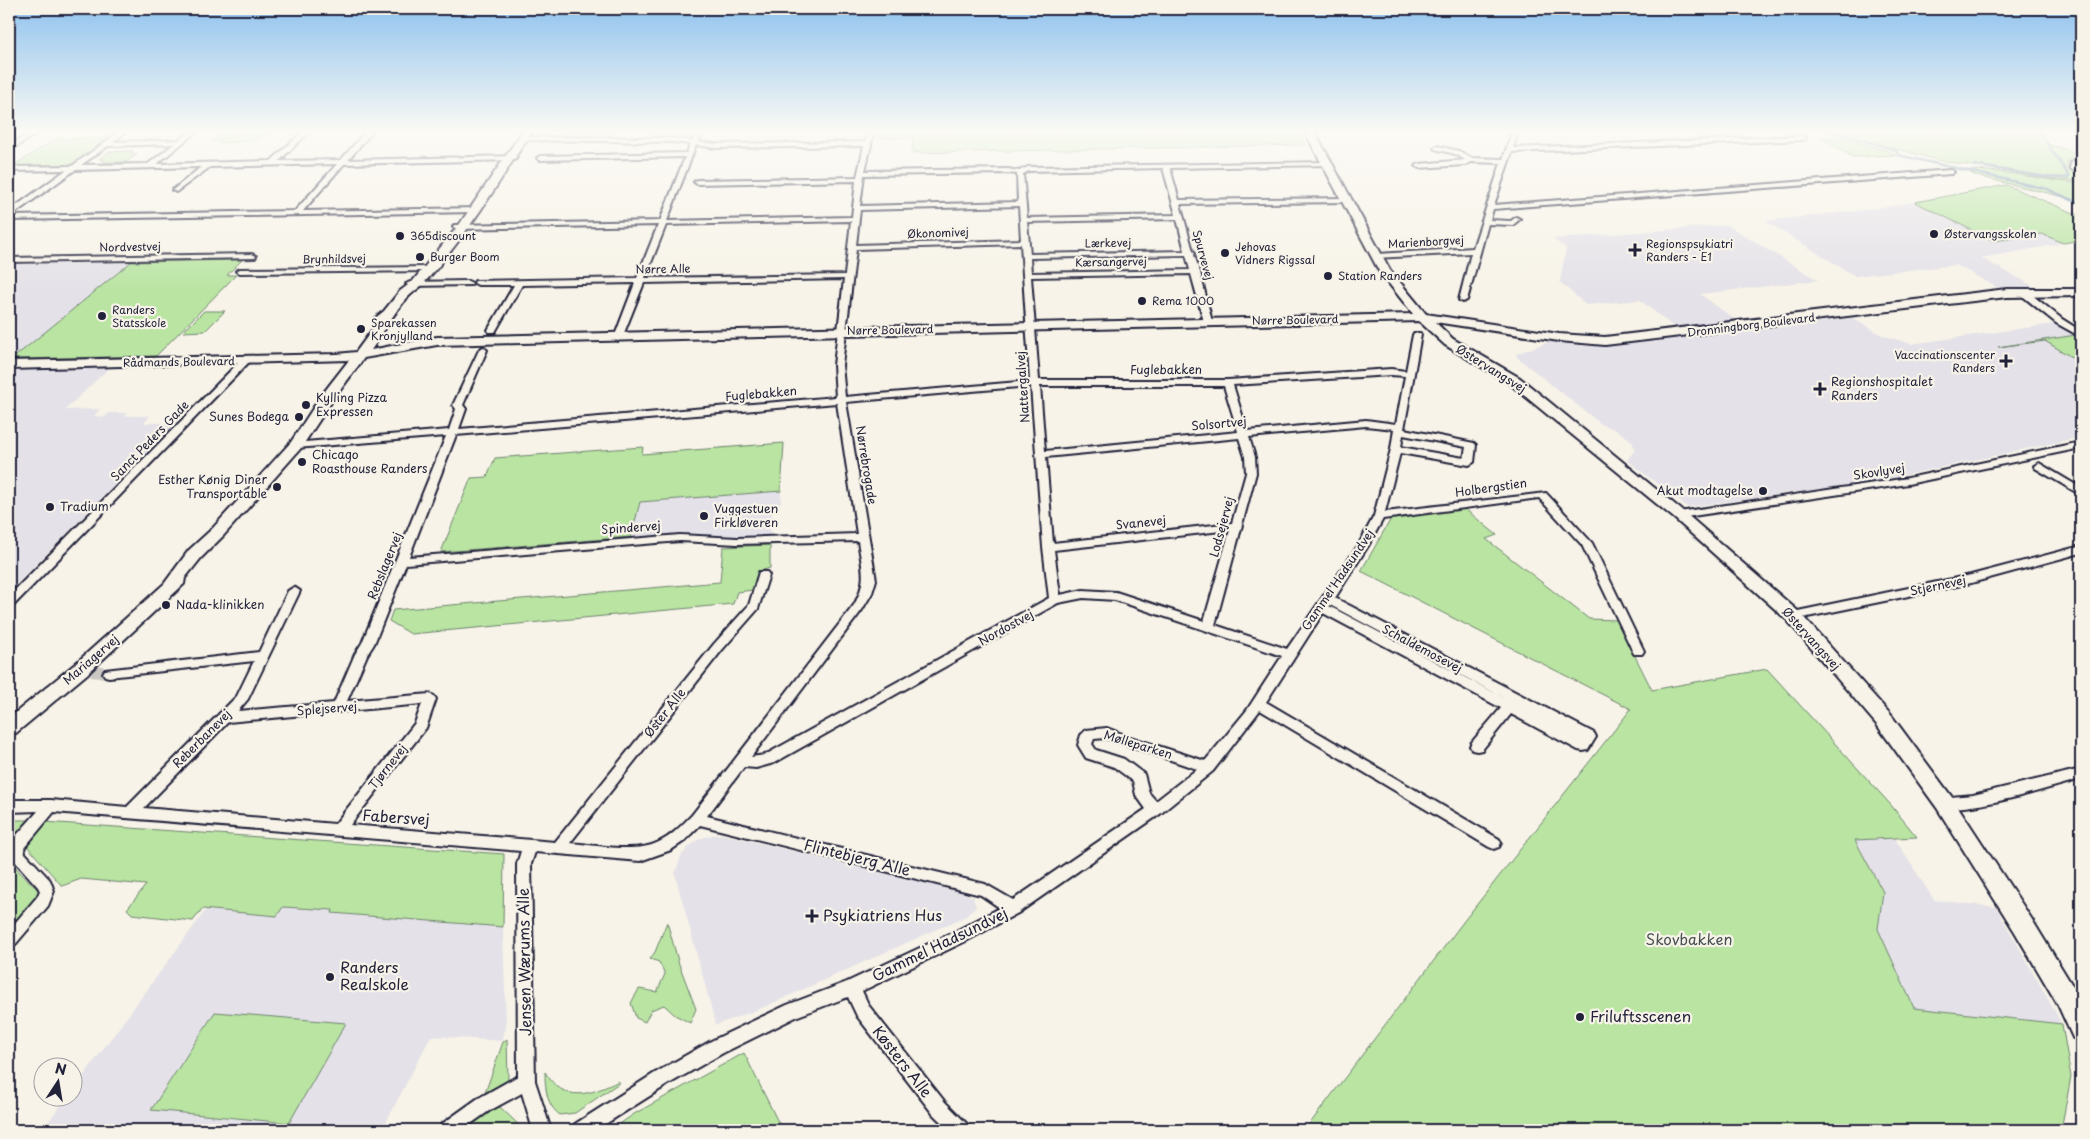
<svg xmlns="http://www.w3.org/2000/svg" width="2090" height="1139" font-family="'Playpen Sans',sans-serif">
<rect width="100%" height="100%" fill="#f7f3e8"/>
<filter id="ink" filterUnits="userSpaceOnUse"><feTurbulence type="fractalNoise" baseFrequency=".02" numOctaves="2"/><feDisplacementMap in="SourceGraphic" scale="10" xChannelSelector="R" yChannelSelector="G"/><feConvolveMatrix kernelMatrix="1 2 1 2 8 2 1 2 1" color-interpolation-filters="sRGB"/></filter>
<g filter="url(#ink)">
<g fill="#e4e1e8">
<polygon points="1993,188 2081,240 1981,258 2035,287 2000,289 1956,265 1855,276 1765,221 1873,209"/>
<polygon points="1727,225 1818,280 1700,294 1737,321 1675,328 1640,300 1586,305 1560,282 1566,248 1553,239"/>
<polygon points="242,260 227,275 236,275 156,356 9,359 9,264"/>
<polygon points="1852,318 1882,335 1911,344 2054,324 2081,338 2081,437 1873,482 1687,507 1627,460 1635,450 1632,441 1618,431 1601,424 1518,358 1516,354 1551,341 1584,346 1606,346"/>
<polygon points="109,368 65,410 100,409 94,416 105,417 109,413 127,413 124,416 150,416 144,423 176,423 9,592 9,370"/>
<polygon points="781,491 781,503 773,504 770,535 724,537 674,534 631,537 640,502"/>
<polygon points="722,834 960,892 973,897 976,907 966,916 764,1007 716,1025 675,874 681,856 690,846 699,839 712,835"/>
<polygon points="1855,839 1895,839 1934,900 1996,907 2062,1024 1914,1008 1878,929 1883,892"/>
<polygon points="283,907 334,910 332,913 503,927 506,1027 502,1041 431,1036 382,1130 42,1130 67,1097 72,1096 73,1090 206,910 277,916"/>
</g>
<g fill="#b9e4a2" stroke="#6e836e">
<polygon points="223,132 270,132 252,141 219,143 221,141 212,141"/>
<polygon points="880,132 1300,132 1305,145 912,153 913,138 878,138"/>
<polygon points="1836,132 2040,132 2047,144 2081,154 2081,157 2072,158 2067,162 2068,167 2081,176 2081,181 2057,180 1937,160"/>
<polygon points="1840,137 1888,151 1896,155 1853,157 1822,138"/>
<polygon points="110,138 75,164 11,167 56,139"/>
<polygon points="133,151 131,153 137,154 126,162 104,162 104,160 99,159 109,152"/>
<path d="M 1973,170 C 2009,171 2045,181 2081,183 L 2081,204 L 2068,198 L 1977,176 L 1970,173 Z"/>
<polygon points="2006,185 2081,216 2081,240 2063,243 2042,234 1994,241 1915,202"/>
<polygon points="242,260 227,275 236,275 156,356 12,359 131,262"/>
<polygon points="204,311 225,311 205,331 183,332"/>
<polygon points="2076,335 2081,337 2081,363 2045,341 1998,347"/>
<polygon points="784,443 781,491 640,502 631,537 441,552 471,478 487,477 495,458 643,447 642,454"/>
<polygon points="1465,509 1497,535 1486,539 1589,619 1617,620 1652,690 1767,669 1890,804 1917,837 1855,840 1883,892 1878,929 1914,1008 2062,1024 2071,1077 2061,1130 1305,1130 1467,917 1631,709 1361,571 1392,517"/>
<polygon points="770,545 770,568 760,571 753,590 737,592 733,604 411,634 389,621 393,610 720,582 723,547"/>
<path d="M 9,820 L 30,820 C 24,828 13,836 10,846 C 4,862 29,880 39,891 C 37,904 21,918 9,923 L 11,914 L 9,914 Z"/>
<polygon points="44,822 504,854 503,927 332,913 333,910 283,907 277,916 202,909 193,921 132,914 127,909 146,885 81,879 62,886 27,846 27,841"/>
<polygon points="667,922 679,964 696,1009 690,1023 675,1015 664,1005 651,1010 645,1022 636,1018 631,1003 639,989 657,992 665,974 659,962 650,959 655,952"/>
<polygon points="215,1012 346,1023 289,1123 151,1110"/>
<polygon points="507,1039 508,1080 485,1093 503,1042"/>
<polygon points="744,1053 782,1130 611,1130 634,1114"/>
<path d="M 545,1072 C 564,1104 590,1095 619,1081 L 619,1083 L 575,1113 L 560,1115 C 546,1105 545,1087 545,1072 Z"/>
<polygon points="500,1107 520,1126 522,1130 464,1130 489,1111"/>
</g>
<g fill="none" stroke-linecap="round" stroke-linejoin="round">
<g stroke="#748fac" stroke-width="2.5">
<polyline points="1832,132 1896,150 1898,155 2047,189 2081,204"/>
<polyline points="2040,132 2042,136"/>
<polyline points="2045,140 2069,176"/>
<polyline points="1974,165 2047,177 2068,178"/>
</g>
<polyline stroke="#ccc9c5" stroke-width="12" stroke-dasharray="12 6" stroke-linecap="butt" points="91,671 109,673"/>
<defs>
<g id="street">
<polygon points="31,132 39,132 9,151 9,146"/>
<path d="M 119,132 L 126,132 L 113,142 L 179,140 L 189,132 L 196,132 L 157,164 L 271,161 L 302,132 L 309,132 L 279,161 L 341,160 L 365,132 L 372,132 L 348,160 L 514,156 L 517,158 L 514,160 L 344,164 L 303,211 L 479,208 L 480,210 L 476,212 L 9,220 L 9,211 L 66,170 L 9,171 L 9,167 L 72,166 ZM 174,144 L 148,164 L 81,165 L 108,146 ZM 337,164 L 295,211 L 11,216 L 75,170 L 201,167 L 174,189 L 172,190 L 176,192 L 210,167 Z"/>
<path d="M 698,132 L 704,132 L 698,142 L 716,144 L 865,142 L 868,132 L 874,132 L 865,171 L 1008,169 L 1019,171 L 1028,167 L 1329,162 L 1330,163 L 1327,165 L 1170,168 L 1179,200 L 1347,198 L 1351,200 L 1347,202 L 1180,204 L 1193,251 L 1195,253 L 1194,255 L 1200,272 L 1212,322 L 1208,325 L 1204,322 L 1191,274 L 1031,277 L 1039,380 L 1228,380 L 1391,369 L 1406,371 L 1413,335 L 1414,333 L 1420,333 L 1421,335 L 1404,429 L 1474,443 L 1476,445 L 1474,462 L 1469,465 L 1400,453 L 1385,512 L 1546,493 L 1592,543 L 1644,651 L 1642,654 L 1634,654 L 1582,545 L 1539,498 L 1383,519 L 1368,546 L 1335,598 L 1594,733 L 1596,737 L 1588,750 L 1583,751 L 1578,750 L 1511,714 L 1482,750 L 1477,751 L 1472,750 L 1470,746 L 1472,742 L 1501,708 L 1323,613 L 1266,702 L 1499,839 L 1501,843 L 1499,847 L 1494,849 L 1489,847 L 1260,710 L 1213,771 L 1160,814 L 1018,913 L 966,941 L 862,991 L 869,1006 L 945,1102 L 967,1124 L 970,1130 L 949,1130 L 933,1114 L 857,1016 L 848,997 L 798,1016 L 723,1053 L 667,1085 L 596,1130 L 572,1130 L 575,1124 L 655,1073 L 711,1041 L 787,1005 L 847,982 L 956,931 L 1000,908 L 981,895 L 700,825 L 683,842 L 671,850 L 640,861 L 535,852 L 531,864 L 535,1081 L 551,1130 L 533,1130 L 522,1093 L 489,1111 L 462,1130 L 439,1130 L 442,1124 L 477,1099 L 518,1076 L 517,864 L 521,851 L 54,812 L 24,848 L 25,853 L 50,880 L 54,891 L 48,906 L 14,946 L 9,948 L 9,930 L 37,897 L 40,891 L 38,887 L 13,859 L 10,848 L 16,836 L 38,811 L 9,812 L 9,800 L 51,800 L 127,807 L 237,696 L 254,661 L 109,677 L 105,676 L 103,673 L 105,670 L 259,652 L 288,591 L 294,587 L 300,591 L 248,699 L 238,711 L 334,703 L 355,654 L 362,643 L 446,436 L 296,448 L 291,445 L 293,443 L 449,430 L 456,409 L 453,405 L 479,350 L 483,347 L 487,350 L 463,405 L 466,409 L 459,429 L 836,397 L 834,365 L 844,279 L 644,283 L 622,338 L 618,341 L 614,338 L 635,283 L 522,285 L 495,332 L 489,332 L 488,330 L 514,285 L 478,285 L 474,283 L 475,281 L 637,278 L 658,225 L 457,229 L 453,227 L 454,225 L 660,221 L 685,157 L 540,160 L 537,158 L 540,156 L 687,153 L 690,144 L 671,142 L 522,140 L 520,139 L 520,137 L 671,138 L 692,141 ZM 696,145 L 716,148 L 864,146 L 857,177 L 697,180 L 694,182 L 697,184 L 856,181 L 852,217 L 667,221 ZM 1163,168 L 1176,215 L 1027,218 L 1023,174 L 1029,171 ZM 1008,173 L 1017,174 L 1018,202 L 860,206 L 864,175 ZM 1019,206 L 1021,240 L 856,245 L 860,210 ZM 1177,219 L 1185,251 L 1030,254 L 1027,222 ZM 851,221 L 845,275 L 645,278 L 666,225 ZM 1021,244 L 1030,381 L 845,397 L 842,365 L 856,249 ZM 1186,255 L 1190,270 L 1031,273 L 1030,258 ZM 1391,375 L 1405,376 L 1396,424 L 1366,420 L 1247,431 L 1233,385 ZM 1031,386 L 1043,547 L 1049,598 L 765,755 L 751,757 L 862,610 L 872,593 L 876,580 L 846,402 ZM 1040,386 L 1224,386 L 1238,432 L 1045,451 ZM 837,403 L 857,534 L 737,538 L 680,535 L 409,557 L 456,435 ZM 1366,426 L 1394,429 L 1391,449 L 1374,516 L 1358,546 L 1287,649 L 1215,625 L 1256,473 L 1255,457 L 1249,437 ZM 1403,435 L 1466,447 L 1464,458 L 1401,447 ZM 1239,438 L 1245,457 L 1246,473 L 1232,523 L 1053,543 L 1046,457 ZM 1230,530 L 1204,621 L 1116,592 L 1083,590 L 1060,595 L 1054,550 ZM 680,541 L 737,544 L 858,541 C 862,568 868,579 854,605 L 692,815 C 682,825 672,836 659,842 C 635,854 597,845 570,843 L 722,650 L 758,609 L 769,575 L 767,572 L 759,572 L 749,605 L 714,644 L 555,842 L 350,825 L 426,728 L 436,699 L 434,696 L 430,694 L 347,701 L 367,655 L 374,644 L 406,564 ZM 1083,598 L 1115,600 L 1282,656 L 1247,710 L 1205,761 L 1130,737 L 1107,728 L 1086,730 L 1081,735 L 1078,745 L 1086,758 L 1114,767 L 1133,781 L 1136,795 L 1146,809 L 1013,900 L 985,884 L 707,816 L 744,767 L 756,768 L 774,763 L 1058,603 ZM 1330,605 L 1508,700 L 1329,606 ZM 422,704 L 415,723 L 335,824 L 144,808 L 228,722 ZM 1106,738 L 1197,769 L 1156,801 L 1149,793 L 1144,774 L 1124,759 L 1096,750 L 1092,744 L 1094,739 Z"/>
<polygon points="1512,132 1518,132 1513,148 1803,136 1806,138 1803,140 1512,152 1494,205 1951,170 1954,172 1951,174 1493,209 1490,220 1511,221 1516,217 1520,219 1513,225 1488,224 1467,300 1463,302 1459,300 1471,253 1375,258 1374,256 1378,254 1473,248 1501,163 1471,162 1465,165 1419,168 1416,166 1419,164 1465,160 1455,154 1435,149 1434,148 1437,146 1459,151 1471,158 1503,159"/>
<polygon points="2081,157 2081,162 2076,165 2076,167 2081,171 2081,176 2070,168 2071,163"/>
<polygon points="252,254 256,256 255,258 9,262 9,258"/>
<polygon points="428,267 432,269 431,271 240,273 236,271 240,269"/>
<polygon points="468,281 472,283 471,285 410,286 406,284 410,282"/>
<polygon points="2020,290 2026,290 2062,319 2081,331 2081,337 2056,323 2020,294"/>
<polygon points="246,357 250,360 249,362 13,606 9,607 9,596 243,358"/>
<polygon points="2081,442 2081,448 1908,484 1679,518 1674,515 1679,512 1908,478"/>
<polygon points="2039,463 2081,488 2081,495 2035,468 2034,466"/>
<polygon points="2081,546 2081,553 1971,583 1793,620 1787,616 1793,612 1971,575"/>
<path d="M 2081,769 L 2081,779 C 2051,787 1965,815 1939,806 L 1937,802 L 1939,798 L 1973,795 Z"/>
</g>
<path id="secondary" d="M 522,132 L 532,132 C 510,163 491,197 468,228 C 454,247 437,270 420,287 C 416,290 412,293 408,297 C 393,312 384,333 371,350 L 437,337 L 1413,314 L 1379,271 L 1305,132 L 1315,132 L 1390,270 L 1426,314 L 1559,334 L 1605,337 L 2007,289 L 2081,289 L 2081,296 L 2007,297 L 1605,345 L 1559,341 L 1435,322 L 1453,339 L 1520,378 L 1684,512 L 1799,612 L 1891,715 L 1951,796 L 2031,918 L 2075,990 L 2081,1004 L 2081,1041 L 2073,1038 L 2058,1005 L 2015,932 L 1937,808 L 1877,725 L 1787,620 L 1674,518 L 1510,384 L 1445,345 L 1419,321 L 437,345 L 364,358 L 332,401 L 301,448 L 224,535 L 201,558 L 185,578 L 184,584 L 87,674 L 16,733 L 9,735 L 9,718 L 75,664 L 164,584 L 189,550 L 212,529 L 291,442 L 321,396 L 349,360 L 9,369 L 9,361 L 337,354 L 356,352 L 378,322 L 374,319 L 384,311 L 400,291 L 412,282 L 459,225 Z"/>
</defs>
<use href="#street" stroke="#22223b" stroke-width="4"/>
<use href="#secondary" stroke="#22223b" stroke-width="4"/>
<use href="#street" fill="#f7f3e8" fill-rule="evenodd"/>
<use href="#secondary" fill="#f7f3e8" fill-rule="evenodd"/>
</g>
</g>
<linearGradient id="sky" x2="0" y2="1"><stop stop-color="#8fc2ee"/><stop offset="0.45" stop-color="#fbfaf5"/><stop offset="1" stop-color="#fbfaf5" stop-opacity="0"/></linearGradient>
<rect width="2090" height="292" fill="url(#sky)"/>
<g fill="#22223b" stroke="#f7f3e8" stroke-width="2">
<circle cx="1934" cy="234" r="5"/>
<circle cx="400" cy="236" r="5"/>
<path d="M1632.5 242.5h5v5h5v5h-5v5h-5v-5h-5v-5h5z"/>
<circle cx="1225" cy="253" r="5"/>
<circle cx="420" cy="257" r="5"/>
<circle cx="1328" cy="276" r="5"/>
<circle cx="1142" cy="301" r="5"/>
<circle cx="102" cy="316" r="5"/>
<circle cx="361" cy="329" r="5"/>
<path d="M2003.5 353.5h5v5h5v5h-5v5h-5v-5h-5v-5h5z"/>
<path d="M1817.5 381.5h5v5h5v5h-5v5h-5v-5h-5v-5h5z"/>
<circle cx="306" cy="405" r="5"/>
<circle cx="299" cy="417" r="5"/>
<circle cx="302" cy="462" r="5"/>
<circle cx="277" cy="487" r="5"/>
<circle cx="1763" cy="491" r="5"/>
<circle cx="50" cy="507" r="5"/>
<circle cx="704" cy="516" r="5"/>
<circle cx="166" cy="605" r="5"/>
<path d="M809.5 908.5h5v5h5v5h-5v5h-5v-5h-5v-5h5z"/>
<circle cx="330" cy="977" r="5"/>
<circle cx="1580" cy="1017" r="5"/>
</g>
<g text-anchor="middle" stroke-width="4.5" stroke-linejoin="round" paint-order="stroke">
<g font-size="11" fill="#22223b" stroke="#f7f3e8">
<text transform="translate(938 233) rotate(-2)" y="4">Økonomivej</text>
<text transform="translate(1426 242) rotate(-3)" y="4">Marienborgvej</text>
<text transform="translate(1108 243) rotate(-1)" y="4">Lærkevej</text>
<text transform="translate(130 247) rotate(-1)" y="4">Nordvestvej</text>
<text transform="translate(1203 255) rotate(75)" y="4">Spurvevej</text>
<text transform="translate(334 259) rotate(-1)" y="4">Brynhildsvej</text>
<text transform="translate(1111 262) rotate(-1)" y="4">Kærsangervej</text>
<text transform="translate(663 269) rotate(-1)" y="4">Nørre Alle</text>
<text transform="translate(1295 320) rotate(-1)" y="4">Nørre Boulevard</text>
<text transform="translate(1751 325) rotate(-7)" y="4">Dronningborg Boulevard</text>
<text transform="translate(890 330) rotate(-1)" y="4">Nørre Boulevard</text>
<text transform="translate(179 362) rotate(-1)" y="4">Rådmands Boulevard</text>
</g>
<g font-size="11" fill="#22223b" stroke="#f7f3e8" text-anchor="start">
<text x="1944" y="238">Østervangsskolen</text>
<text x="410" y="240">365discount</text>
<text x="1646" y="248">Regionspsykiatri<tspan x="1646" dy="13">Randers - E1</tspan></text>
<text x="1235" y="251">Jehovas<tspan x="1235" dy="13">Vidners Rigssal</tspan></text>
<text x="430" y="261">Burger Boom</text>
<text x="1338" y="280">Station Randers</text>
<text x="1152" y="305">Rema 1000</text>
<text x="112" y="314">Randers<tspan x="112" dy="13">Statsskole</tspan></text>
<text x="371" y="327">Sparekassen<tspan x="371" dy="13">Kronjylland</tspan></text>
<text x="1995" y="359" text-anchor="end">Vaccinationscenter<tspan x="1995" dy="13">Randers</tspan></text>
</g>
<g font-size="12" fill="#22223b" stroke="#f7f3e8">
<text transform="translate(1491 369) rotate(32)" y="4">Østervangsvej</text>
<text x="1166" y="374">Fuglebakken</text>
<text transform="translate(1023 387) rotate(-94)" y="4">Nattergalvej</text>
<text transform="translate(761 394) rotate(-5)" y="4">Fuglebakken</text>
<text transform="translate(1219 424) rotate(-5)" y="4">Solsortvej</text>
<text transform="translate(150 441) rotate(-46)" y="4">Sanct Peders Gade</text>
<text transform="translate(866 465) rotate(81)" y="4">Nørrebrogade</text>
<text transform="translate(1879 472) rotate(-9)" y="4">Skovlyvej</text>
<text transform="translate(1491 488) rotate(-8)" y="4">Holbergstien</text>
<text transform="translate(1141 523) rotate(-6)" y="4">Svanevej</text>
<text transform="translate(1222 527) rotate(-75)" y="4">Lodsejervej</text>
<text transform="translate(631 528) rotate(-4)" y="4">Spindervej</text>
<text transform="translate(385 566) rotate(-68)" y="4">Rebslagervej</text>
<text transform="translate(1338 580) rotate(-56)" y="4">Gammel Hadsundvej</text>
<text transform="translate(1938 586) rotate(-12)" y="4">Stjernevej</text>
<text transform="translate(1006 628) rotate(-29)" y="4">Nordostvej</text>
<text transform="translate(1811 639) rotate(48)" y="4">Østervangsvej</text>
<text transform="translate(1422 649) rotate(28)" y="4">Schaldemosevej</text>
<text transform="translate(91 660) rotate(-41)" y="4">Mariagervej</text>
<text transform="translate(327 709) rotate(-5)" y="4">Splejservej</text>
<text transform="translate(665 713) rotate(-52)" y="4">Øster Alle</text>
<text transform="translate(202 739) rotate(-45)" y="4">Reberbanevej</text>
<text transform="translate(1138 745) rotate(17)" y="4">Mølleparken</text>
<text transform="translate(388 767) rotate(-52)" y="4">Tjørnevej</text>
</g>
<g font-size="12" fill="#22223b" stroke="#f7f3e8" text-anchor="start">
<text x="1831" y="386">Regionshospitalet<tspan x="1831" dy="14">Randers</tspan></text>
<text x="316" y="402">Kylling Pizza<tspan x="316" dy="14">Expressen</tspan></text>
<text x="289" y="421" text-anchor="end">Sunes Bodega</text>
<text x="312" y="459">Chicago<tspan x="312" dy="14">Roasthouse Randers</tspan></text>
<text x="267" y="484" text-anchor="end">Esther Kønig Diner<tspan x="267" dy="14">Transportable</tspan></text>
<text x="1753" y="495" text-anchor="end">Akut modtagelse</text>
<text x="60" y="511">Tradium</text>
<text x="714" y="513">Vuggestuen<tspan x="714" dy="14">Firkløveren</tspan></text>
<text x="176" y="609">Nada-klinikken</text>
</g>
<g font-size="15" fill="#22223b" stroke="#f7f3e8">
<text transform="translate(396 818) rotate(4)" y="5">Fabersvej</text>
<text transform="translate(857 858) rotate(14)" y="5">Flintebjerg Alle</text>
<text transform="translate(940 945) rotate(-26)" y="5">Gammel Hadsundvej</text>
<text transform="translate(525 962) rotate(-91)" y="5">Jensen Wærums Alle</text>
<text transform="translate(902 1062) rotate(52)" y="5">Køsters Alle</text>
</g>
<g font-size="15" fill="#22223b" stroke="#f7f3e8" text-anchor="start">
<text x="823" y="921">Psykiatriens Hus</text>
<text x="340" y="973">Randers<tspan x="340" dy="17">Realskole</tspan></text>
<text x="1590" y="1022">Friluftsscenen</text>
</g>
<g font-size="15" fill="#485255" stroke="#f7f3e8">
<text x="1689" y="945">Skovbakken</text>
</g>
</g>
<rect width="2090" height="1139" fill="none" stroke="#f7f3e8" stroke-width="30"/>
<rect x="15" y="15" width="2060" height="1109" fill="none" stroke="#22223b" stroke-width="2" filter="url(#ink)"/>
<g transform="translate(58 1082) rotate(12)"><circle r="24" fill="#f7f3e8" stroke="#a29fa3"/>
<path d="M0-4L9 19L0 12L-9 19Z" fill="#22223b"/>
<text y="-8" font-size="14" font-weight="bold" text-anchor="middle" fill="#22223b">N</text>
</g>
</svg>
